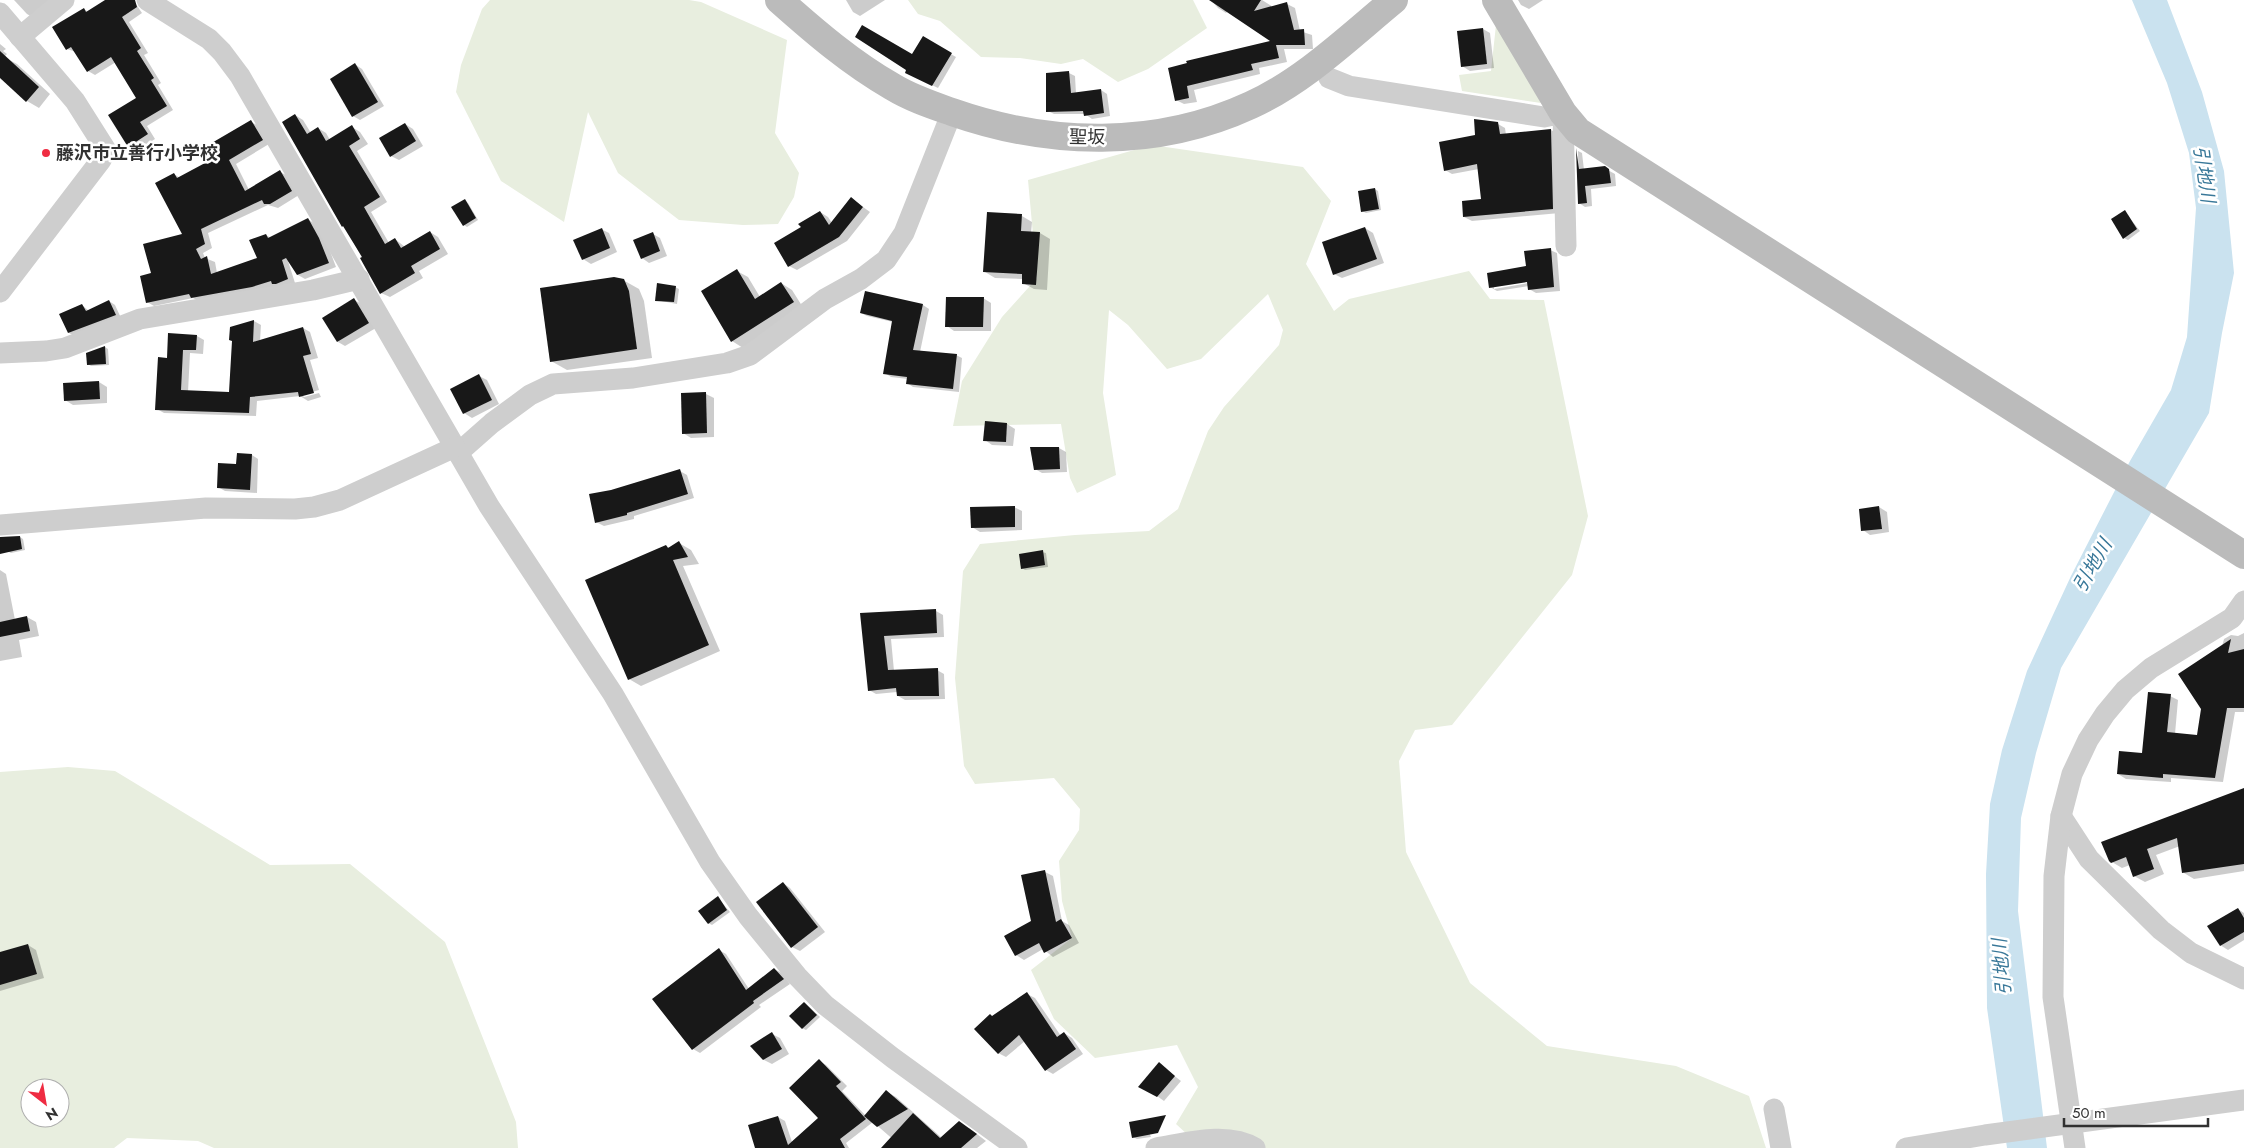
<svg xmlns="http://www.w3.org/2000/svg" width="2244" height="1148" font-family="Jost,'Noto Sans JP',sans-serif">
<rect width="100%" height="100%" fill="#fff"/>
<g fill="#e8eedf" fill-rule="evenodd">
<polygon points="490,0 689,0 701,2 787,40 775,133 799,173 794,197 778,224 743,225 679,220 618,173 588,112 564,222 501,181 456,92 461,65 482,9"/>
<polygon points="908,0 1193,0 1207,28 1148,69 1118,82 1083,59 1061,64 1020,58 981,57 940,21 918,14"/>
<polygon points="1496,25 1520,59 1541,103 1462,91 1459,75 1491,71"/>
<polygon points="1152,145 1303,167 1331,201 1306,264 1334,311 1349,299 1469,271 1490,299 1544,300 1588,516 1572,575 1452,725 1415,730 1399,761 1406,852 1470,983 1547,1046 1676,1066 1749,1096 1766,1148 1208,1148 1189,1136 1176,1124 1198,1087 1177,1045 1095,1058 1054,1019 1031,970 1072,938 1062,901 1059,861 1079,830 1080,809 1054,778 975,784 964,766 955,678 963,571 980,544 1075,535 1149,531 1178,509 1208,431 1224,407 1279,345 1283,330 1268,294 1201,359 1167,369 1128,325 1109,310 1103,393 1116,475 1077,493 1070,478 1061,424 953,426 962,381 1002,317 1037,278 1028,180"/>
<path d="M 68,767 L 115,771 L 270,865 L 350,864 L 445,942 L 516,1122 L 518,1148 L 214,1148 L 198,1141 L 127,1138 L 114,1148 L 0,1148 L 0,772 ZM 30,1088 L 60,1088 L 60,1118 L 30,1118 Z"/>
</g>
<polygon fill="#cae2ef" points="2132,0 2167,0 2202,92 2224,171 2234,273 2222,333 2209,413 2061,668 2036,753 2021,818 2018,911 2047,1148 2007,1148 1987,1008 1986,874 1990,804 2002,750 2027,671 2071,576 2130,461 2171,390 2187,337 2196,208 2189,153 2167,83"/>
<g fill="#0003" fill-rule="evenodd">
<polygon points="14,0 62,0 39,21 27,14"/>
<polygon points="107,0 133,0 142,13 129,22 148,53 144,55 161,83 158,85 173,110 147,126 155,139 136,151 129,146 138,99 116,62 95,75 88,71 76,52 67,49 84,9 88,12"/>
<polygon points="846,0 885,0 860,16 853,12"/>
<polygon points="1211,0 1262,0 1273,7 1287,4 1295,8 1300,31 1312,35 1313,49 1284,49 1287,62 1259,68 1260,74 1194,90 1197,102 1184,104 1176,100 1170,69 1273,41 1228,11 1226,13 1218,8"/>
<polygon points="1518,0 1543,0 1529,9 1521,5"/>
<polygon points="1483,29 1490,33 1494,68 1470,71 1462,66"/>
<polygon points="923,38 956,57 938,88 911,75 913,56"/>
<polygon points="0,44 6,49 3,51 7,54 4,57 17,64 50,94 39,108 27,101 0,76"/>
<polygon points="356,65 362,69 384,106 360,120 353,116 332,79"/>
<polygon points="1069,73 1075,76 1076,94 1101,90 1107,94 1110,116 1092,119 1085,114 1054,114 1048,111"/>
<polygon points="295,115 303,120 311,133 318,128 326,133 330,140 352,127 360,132 368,144 357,151 387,202 371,212 389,243 395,239 405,247 430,232 438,237 448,254 419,271 423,278 390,297 381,293 346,228 343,226"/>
<polygon points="251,122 259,126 269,144 236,164 249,190 280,172 288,176 299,195 278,208 268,205 208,233 212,248 203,253 205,258 215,262 217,273 259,258 266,235 271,238 308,219 315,224 327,243 336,267 305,279 298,275 288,261 295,283 199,301 193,298 154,306 147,302 153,274 183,235 174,174 180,178 206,164"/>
<polygon points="405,124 413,129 423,146 399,160 391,156"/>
<polygon points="1498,124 1505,128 1506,135 1551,130 1558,134 1560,213 1472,221 1464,217 1482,200 1479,169 1452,174 1445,170 1477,136"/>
<polygon points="1578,151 1582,153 1584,170 1604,168 1615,174 1616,186 1591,189 1592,206 1585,207 1579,203"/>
<polygon points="1375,189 1378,191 1381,210 1366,213 1362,211"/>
<polygon points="852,199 870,212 847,241 797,270 789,266 820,212 828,217 832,223"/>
<polygon points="465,201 468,203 478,220 467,227 464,225"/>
<polygon points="2125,212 2140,231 2128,240 2124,238"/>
<polygon points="1022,216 1032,222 1031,233 1040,233 1050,239 1047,290 1034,289 1023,283 1023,279 995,278 985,272"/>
<polygon points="1365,228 1373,233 1384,263 1342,278 1334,274"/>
<polygon points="601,229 609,233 617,252 591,264 583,259"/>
<polygon points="653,234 660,238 667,256 649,263 642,258"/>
<path d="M 1550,250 L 1557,253 L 1560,291 L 1536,293 L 1529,289 L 1529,286 L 1497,291 L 1490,287 L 1527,267 ZM 1533,280 L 1534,282 L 1494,289 L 1494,286 Z"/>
<polygon points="737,271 748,277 760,297 781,283 792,290 804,309 743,348 732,341 702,292"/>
<polygon points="623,280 639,289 644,301 652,358 567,370 551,361"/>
<polygon points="675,287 679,289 677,304 656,300"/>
<polygon points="983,298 991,303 991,331 954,331 947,326"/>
<polygon points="354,300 362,304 376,328 345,346 338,342"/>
<polygon points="109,301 115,305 121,318 75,336 69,333 82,305 89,311"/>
<polygon points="923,305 929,309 920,352 956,355 962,358 959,392 913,387 907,383 908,379 891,377 885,373 893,322 867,316 861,313"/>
<polygon points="254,321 261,325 260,341 303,328 310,332 318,358 310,360 319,390 302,395 304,397 319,393 321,397 308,401 300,396 257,401 256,416 164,413 157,409 168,359 197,336 204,340 203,354 190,353 188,392 230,393 233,341 231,328"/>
<polygon points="105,347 108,349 109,365 91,366 88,364"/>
<polygon points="479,376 487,380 499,404 472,418 464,413 452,389"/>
<polygon points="99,382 107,387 107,403 73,405 65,400"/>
<polygon points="706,394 714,398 714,437 691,438 683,433"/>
<polygon points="986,423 1007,424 1015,429 1013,446 992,445 985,440"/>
<polygon points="1059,448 1066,452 1067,472 1042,473 1035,469 1032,449"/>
<polygon points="252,455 258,459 257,493 225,491 218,487 237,466"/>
<polygon points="680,471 687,475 694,498 634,516 634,519 604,526 596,522 612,491"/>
<polygon points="1014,507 1022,511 1022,530 980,532 972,527"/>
<polygon points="1879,507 1887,512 1889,532 1870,535 1863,530"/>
<polygon points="20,537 23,539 25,550 11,553 7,551"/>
<polygon points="679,543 691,550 699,564 683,566 720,651 641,686 629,679 666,546 670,548"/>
<polygon points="1042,552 1046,553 1048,567 1025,570 1022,568"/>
<polygon points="0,570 6,574 15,620 27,617 36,622 39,636 19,640 22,657 0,661"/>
<polygon points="936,611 943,615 944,637 891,639 894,671 937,670 944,674 945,699 905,700 898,696 897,692 876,694 869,690 861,614"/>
<polygon points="2244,633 2244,712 2235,712 2223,782 2171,778 2171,782 2126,779 2118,774 2143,755 2170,696 2178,700 2175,734 2198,736 2224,639 2231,635 2238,636"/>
<polygon points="2244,789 2244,871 2194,879 2184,873 2180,846 2156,855 2164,874 2145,882 2134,876 2130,865 2122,868 2112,862"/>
<polygon points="1045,872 1053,876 1062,921 1069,925 1079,943 1053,957 1043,949 1024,960 1016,955 1006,937 1032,922"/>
<polygon points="783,883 790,888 825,932 800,951 792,947"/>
<polygon points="718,898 730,912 712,925 708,923"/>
<polygon points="2238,909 2244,913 2244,940 2228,950 2220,945"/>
<polygon points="28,945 36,950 44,978 0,991 0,954"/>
<polygon points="719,950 726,954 749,989 774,969 782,973 790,984 759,1005 761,1007 700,1053 693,1049"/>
<polygon points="1027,994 1035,998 1061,1036 1064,1033 1072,1038 1083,1054 1053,1074 1046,1070 1025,1041 1006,1057 998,1053 993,1017"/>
<polygon points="805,1003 820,1017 806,1030 802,1028"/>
<polygon points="772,1034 780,1038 789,1054 772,1064 764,1060 752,1046"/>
<polygon points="819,1061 826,1065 847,1086 842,1091 866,1116 887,1092 896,1097 942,1138 969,1128 986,1141 977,1148 903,1148 873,1122 846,1143 849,1148 826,1148 820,1118"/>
<polygon points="1159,1064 1181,1081 1164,1101 1157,1096"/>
<polygon points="778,1117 785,1121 794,1148 756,1148"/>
<polygon points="1145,1123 1151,1137 1137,1139 1133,1137"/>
</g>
<g fill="#181818">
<polygon points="105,0 135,0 137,7 122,17 141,48 137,51 154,78 151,80 167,106 140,122 148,134 128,147 108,115 136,98 111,57 87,72 71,47 66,50 52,27 84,8 86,12"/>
<polygon points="1209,0 1261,0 1254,11 1287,2 1294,30 1304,29 1305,45 1276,45 1279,58 1251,64 1253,70 1187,86 1189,98 1175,101 1168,68 1187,63 1186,61 1270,41"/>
<polygon points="862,25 912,54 923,36 952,53 932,86 905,73 906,70 855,37"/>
<polygon points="1483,28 1487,64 1461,67 1457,31"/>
<polygon points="0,51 39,87 26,102 0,78"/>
<polygon points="355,63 378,102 352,117 330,79"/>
<polygon points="1069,71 1071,93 1101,89 1104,113 1084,116 1083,111 1046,112 1046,73"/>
<polygon points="295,114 307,134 318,127 326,141 352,125 360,139 349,146 380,197 364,207 385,244 395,238 401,248 430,231 440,249 411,266 415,273 380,294 360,258 362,257 343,226 342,227 282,122"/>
<polygon points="1474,119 1498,122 1500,134 1551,129 1553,209 1463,217 1462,201 1481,199 1477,164 1444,171 1439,142 1475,135"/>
<polygon points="251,120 263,140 229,160 245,191 280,170 292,191 270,204 264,204 262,200 201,229 205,244 196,249 201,259 207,256 211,274 257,258 249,240 266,234 268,238 308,218 319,238 329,263 297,275 286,258 282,260 288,279 276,284 272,284 271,281 252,287 191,298 189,294 146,303 140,276 151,273 143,244 182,234 155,183 174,173 177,178 205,163 198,151"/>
<polygon points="405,123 416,141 390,157 379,138"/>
<polygon points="1576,148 1579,169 1605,166 1609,169 1611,183 1585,186 1587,203 1578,204"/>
<polygon points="1375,188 1379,209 1361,212 1358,191"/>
<polygon points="851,197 863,207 839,237 788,267 774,243 801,227 798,224 820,211 829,225"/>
<polygon points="465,199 476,218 463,226 451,207"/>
<polygon points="2125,210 2137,229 2123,239 2111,219"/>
<polygon points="987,212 1022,214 1021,231 1040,232 1036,285 1022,284 1022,274 983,272"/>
<polygon points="1365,227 1377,259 1333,275 1322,242"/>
<polygon points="602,228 610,248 582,260 573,240"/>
<polygon points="653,232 660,251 641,259 633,240"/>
<polygon points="1551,248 1554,287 1528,290 1527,282 1489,288 1487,273 1526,266 1524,251"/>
<polygon points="737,269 755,299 781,282 794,302 731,342 701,291"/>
<polygon points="614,277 624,279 629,291 637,349 550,362 540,288"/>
<polygon points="657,283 676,286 674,302 655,301"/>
<polygon points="865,291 923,304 913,350 957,354 953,389 906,384 907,377 883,374 892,321 860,313"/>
<polygon points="946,297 984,297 983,327 945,327"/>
<polygon points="354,298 369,323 337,342 322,318"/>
<polygon points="109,300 116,315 68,333 59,314 82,304 86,311"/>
<polygon points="254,320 253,342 303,327 311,354 303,356 314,393 299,397 298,392 250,397 249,413 155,410 158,357 167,358 168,333 197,335 196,350 183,350 181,390 229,392 232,341 229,340 230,327"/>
<polygon points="105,346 106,364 87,365 86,353"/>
<polygon points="479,374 492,400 463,414 450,389"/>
<polygon points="99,381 100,399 64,401 63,383"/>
<polygon points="706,392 707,433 682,434 681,393"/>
<polygon points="985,421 1007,423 1006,442 983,441"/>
<polygon points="1030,447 1059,447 1060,469 1034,470"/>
<polygon points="237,453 252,454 250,490 217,488 218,463 236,464"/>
<polygon points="680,469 688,494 627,513 627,515 595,523 589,494 611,490"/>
<polygon points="1015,506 1015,527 971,528 970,507"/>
<polygon points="1879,506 1882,529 1861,531 1859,509"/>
<polygon points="20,536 22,549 0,554 0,537"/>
<polygon points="679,541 688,557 673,560 709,645 628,680 585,580 666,545 668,548"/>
<polygon points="1043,550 1045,565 1021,569 1019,554"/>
<polygon points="936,609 937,633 884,636 888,670 938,668 939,696 897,696 896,688 868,691 860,613"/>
<polygon points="27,616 30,631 0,637 0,622"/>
<polygon points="2231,639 2228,653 2244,649 2244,708 2227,708 2215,778 2163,774 2163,778 2117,774 2119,751 2142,753 2148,692 2171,694 2167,732 2197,735 2201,709 2178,674"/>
<polygon points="2244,788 2244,864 2182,873 2177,838 2147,849 2154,869 2133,877 2126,857 2111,863 2109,861 2101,842"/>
<polygon points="1045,870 1056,922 1061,919 1072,938 1044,953 1039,943 1015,956 1004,936 1031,921 1021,875"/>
<polygon points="783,882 818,927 791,948 756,902"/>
<polygon points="718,896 727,910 708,924 698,911"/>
<polygon points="2238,908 2244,918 2244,932 2220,946 2207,926"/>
<polygon points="28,944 37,974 0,985 0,952"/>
<polygon points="719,948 746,990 774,968 784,979 753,1001 754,1003 692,1050 652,999"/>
<polygon points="1027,992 1057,1037 1064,1032 1076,1049 1045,1071 1019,1035 998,1054 974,1029 990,1014 992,1016"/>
<polygon points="804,1002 817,1015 802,1029 789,1016"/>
<polygon points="772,1032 782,1049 763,1060 750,1046"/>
<polygon points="819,1059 841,1082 836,1086 866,1119 840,1139 845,1148 755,1148 748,1125 778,1116 788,1145 818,1118 789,1088"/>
<polygon points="1159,1062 1175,1076 1157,1097 1138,1087"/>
<polygon points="886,1090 908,1109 877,1127 864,1116"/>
<polygon points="913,1113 940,1138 959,1121 977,1134 961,1148 881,1148"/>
<polygon points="1166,1115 1158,1133 1132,1138 1129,1122"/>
</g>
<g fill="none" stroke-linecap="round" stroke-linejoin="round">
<g stroke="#cecece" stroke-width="21">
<polyline points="147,0 209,39 222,52 240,76 489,506 613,694 710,862 748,916 797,976 825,1005 893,1058 1017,1148"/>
<polyline points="0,13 75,101 106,150 101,160 0,292"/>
<polyline points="20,37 64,0"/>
<polyline points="1329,78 1349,86 1544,117 1563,113 1566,246"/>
<polyline points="0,353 46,351 65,348 140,319 313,290 359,279"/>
<polyline points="458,453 492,423 530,395 553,384 633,378 727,363 750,355 825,299 861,279 886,260 904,233 952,112"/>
<polyline points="0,525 206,508 295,509 314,507 340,500 455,447"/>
<polyline points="2061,816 2089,859 2161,930 2191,953 2244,979"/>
<polyline points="1774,1109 1781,1148"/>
<path d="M 1156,1148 C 1187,1143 1227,1131 1255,1148"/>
<polyline points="1906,1148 1985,1135 2244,1100"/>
<polyline points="2075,1148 2053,997 2054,876 2061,816 2072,774 2088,740 2105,714 2125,690 2151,668 2232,618 2244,601"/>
</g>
<g stroke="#bbb" stroke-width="28">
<path d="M 779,0 C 815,32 851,63 893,87 C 911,98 932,105 952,112 C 1049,146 1156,149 1251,105 C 1304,81 1349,37 1394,0"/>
<polyline points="1496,0 1563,113 1578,131 2244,555"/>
</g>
</g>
<circle fill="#ef2c42" stroke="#fff" stroke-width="2" cx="46" cy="153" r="5"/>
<g text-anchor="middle" stroke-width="5" stroke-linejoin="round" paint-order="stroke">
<g font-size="18" fill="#313131" stroke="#fff">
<text transform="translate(1087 137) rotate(1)" y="6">聖坂</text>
</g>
<g font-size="18" font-weight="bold" fill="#313131" stroke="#fff" text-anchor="start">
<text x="56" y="159">藤沢市立善行小学校</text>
</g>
<g font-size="19" font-style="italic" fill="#397899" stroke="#fff">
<text transform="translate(2205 174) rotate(82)" y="7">引地川</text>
<text transform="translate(2092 565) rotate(-60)" y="7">引地川</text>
<text transform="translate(2001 967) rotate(-95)" y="7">引地川</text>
</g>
</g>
<g transform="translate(45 1103) rotate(149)"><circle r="24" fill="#ffffff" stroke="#adadad"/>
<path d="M0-4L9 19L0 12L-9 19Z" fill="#ef2c42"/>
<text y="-8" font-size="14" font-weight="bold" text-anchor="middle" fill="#313131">N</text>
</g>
<path d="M2064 1118v8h144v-8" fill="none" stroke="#313131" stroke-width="2.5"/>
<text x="2072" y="1118" font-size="15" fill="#313131" stroke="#ffffff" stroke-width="4" paint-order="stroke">50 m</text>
</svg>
